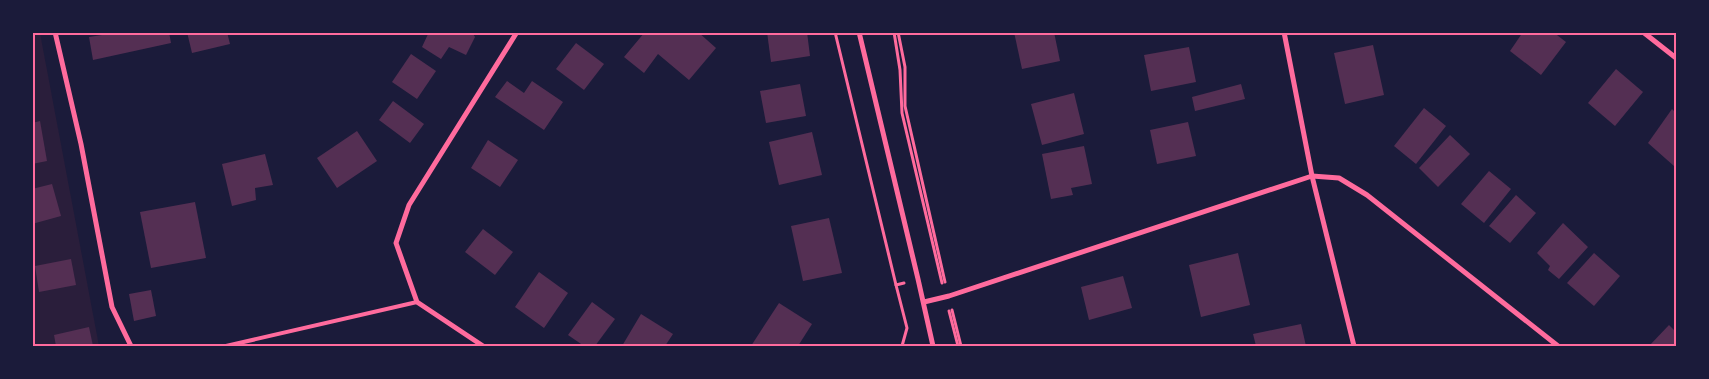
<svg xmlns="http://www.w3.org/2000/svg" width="1709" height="379" font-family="'PT Sans',sans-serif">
<rect width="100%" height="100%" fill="#1b1b3a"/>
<polygon fill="#2a1e3b" points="32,33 40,33 99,346 33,346"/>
<g fill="#542f53">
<polygon points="101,32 169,32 171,43 93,60 89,37 102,35"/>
<polygon points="187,32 227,32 230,44 192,53"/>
<polygon points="429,32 472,32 475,37 466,55 449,47 441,59 422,47"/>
<polygon points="645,32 698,32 716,48 689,80 658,54 644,73 624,57"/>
<polygon points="767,32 807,32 810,56 771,62"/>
<polygon points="1014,32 1054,32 1060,61 1022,69"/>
<polygon points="1523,32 1553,32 1566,42 1541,75 1510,51"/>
<polygon points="576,43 604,64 584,90 556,69"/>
<polygon points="1373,45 1384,95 1345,104 1334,53"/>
<polygon points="1189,47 1196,82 1151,91 1144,55"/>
<polygon points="411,54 436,71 417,99 392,82"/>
<polygon points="1616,69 1643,92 1615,126 1588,103"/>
<polygon points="507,81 524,93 532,81 563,102 544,130 495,97"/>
<polygon points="800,84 806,116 766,123 760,91"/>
<polygon points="1241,84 1245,99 1195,111 1192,97"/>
<polygon points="1074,93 1084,134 1042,145 1031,104"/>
<polygon points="393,101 424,124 410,143 379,120"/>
<polygon points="1424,108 1446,126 1416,164 1394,146"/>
<polygon points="1672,109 1676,113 1676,162 1674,166 1648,143"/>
<polygon points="40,121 47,161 32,164 32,123"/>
<polygon points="1188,122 1196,156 1157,164 1150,130"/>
<polygon points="357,131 377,161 337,188 317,158"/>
<polygon points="812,132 822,175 779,185 769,142"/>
<polygon points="1450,135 1470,154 1438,187 1419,168"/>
<polygon points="488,140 518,160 500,187 471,168"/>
<polygon points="1084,146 1092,184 1071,188 1073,195 1051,199 1042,154"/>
<polygon points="265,154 273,185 255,188 256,200 232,206 222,164"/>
<polygon points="1489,171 1511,189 1484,223 1461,204"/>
<polygon points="52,184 61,216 32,224 32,189"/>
<polygon points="1516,195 1536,213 1510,243 1489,226"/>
<polygon points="195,202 206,258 151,268 140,212"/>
<polygon points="829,218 842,273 803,281 791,226"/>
<polygon points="1563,223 1588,247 1559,279 1548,270 1550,266 1537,253"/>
<polygon points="483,229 513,252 495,275 465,252"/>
<polygon points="1238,253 1250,305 1201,317 1189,265"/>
<polygon points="1594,253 1620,276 1594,306 1567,283"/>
<polygon points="71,259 76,285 39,292 35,266"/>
<polygon points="539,272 568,293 544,328 515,307"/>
<polygon points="1123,276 1132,308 1089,320 1081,287"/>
<polygon points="151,290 156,316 134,321 129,294"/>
<polygon points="592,302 615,319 595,346 584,346 568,335"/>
<polygon points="779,303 812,324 798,346 751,346"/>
<polygon points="641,314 673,334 665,346 622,346"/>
<polygon points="1301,324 1306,346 1256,346 1253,334"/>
<polygon points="1669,325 1676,332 1676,346 1649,346"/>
<polygon points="89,327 93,346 56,346 54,335"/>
</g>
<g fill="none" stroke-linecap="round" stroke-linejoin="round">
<g stroke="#ff6b9d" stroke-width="3">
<polyline points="835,32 896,285"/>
<polyline points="894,32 900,70 902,113 942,283"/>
<polyline points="898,32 905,67 905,106 945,282"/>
<polyline points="952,310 961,346"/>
<polyline points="949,311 958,346"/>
<polyline points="902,346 907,328 896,285 904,283"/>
</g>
<polyline stroke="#ff6b9d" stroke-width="4" points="226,346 417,302"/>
<g stroke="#ff6b9d" stroke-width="5">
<polyline points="55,32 81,144 112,307 131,346"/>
<polyline points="859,32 918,279 933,346"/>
<polyline points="1284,32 1312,176 1354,346"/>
<polyline points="1643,32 1676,58"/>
<polyline points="924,302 949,296 1312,176 1339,178 1367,195 1558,346"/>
<polyline points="483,346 417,302 396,243 409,205 517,32"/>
</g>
</g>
<rect width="1709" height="379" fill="none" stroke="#1b1b3a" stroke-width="68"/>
<rect x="34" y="34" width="1641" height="311" fill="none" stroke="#ff6b9d" stroke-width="2"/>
</svg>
